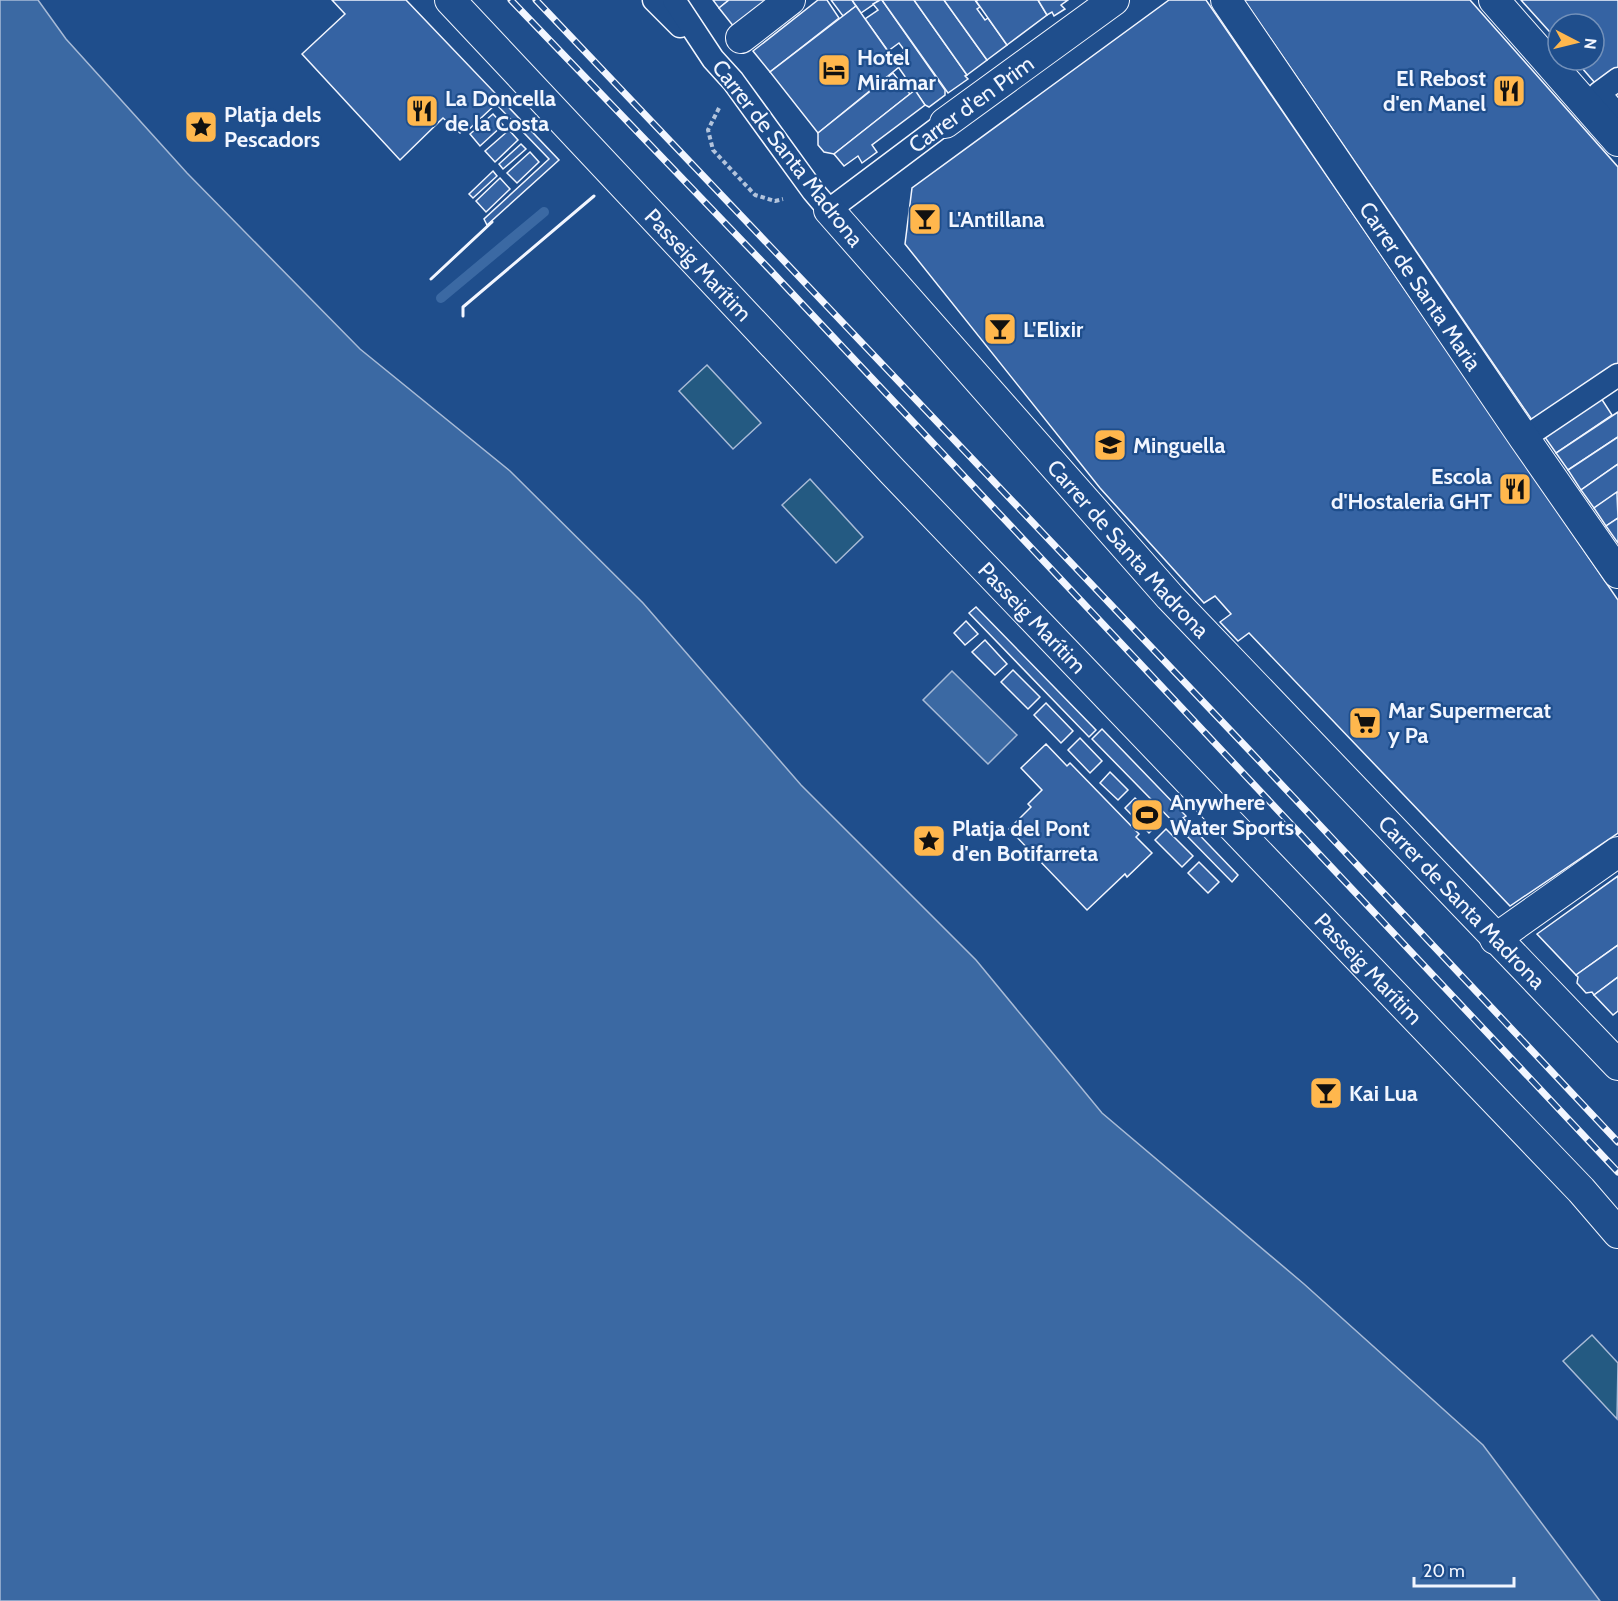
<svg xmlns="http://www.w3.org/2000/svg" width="1618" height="1601" font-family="Cabin,sans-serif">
<rect width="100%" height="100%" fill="#1f4e8c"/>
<g fill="#245a82" stroke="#a8bbd7" stroke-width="1.5">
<polygon points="707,365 761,423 733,449 679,391"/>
<polygon points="810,479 863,537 836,563 782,505"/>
<polygon points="1592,1335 1618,1363 1617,1419 1563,1361"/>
</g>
<g fill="#3b69a3" stroke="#a8bbd7" stroke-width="1.5">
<polygon points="0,0 38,0 66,39 187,173 360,349 510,471 643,603 801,785 976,960 1102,1113 1304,1284 1483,1445 1600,1601 0,1601"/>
<polygon points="952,671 1017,735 988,764 923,700"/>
</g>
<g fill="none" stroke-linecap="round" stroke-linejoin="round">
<polyline stroke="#3b69a3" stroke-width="10" points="441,298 544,212"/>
</g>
<g fill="#3563a3" stroke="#f2f6ff" stroke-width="1.5">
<polygon points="332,0 406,0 559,160 487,225 484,219 549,159 496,104 466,132 463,130 460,133 443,118 400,160 302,54 345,14"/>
<polygon points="713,0 729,0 719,8"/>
<polygon points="729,0 768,0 734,27 719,8"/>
<polygon points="818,0 827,0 839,18 770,72 753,51"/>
<polygon points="831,0 852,0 856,6 843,16"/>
<polygon points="852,0 880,0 861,13"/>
<polygon points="880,0 882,0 945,90 945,95 929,107 925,105 894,61 905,51 899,43 888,51 865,19 878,10 873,4"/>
<polygon points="882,0 914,0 967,75 965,76 968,79 948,93"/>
<polygon points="914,0 944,0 987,60 967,75"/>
<polygon points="944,0 975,0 980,7 977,9 985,20 988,18 1007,45 987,60"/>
<polygon points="978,0 1038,0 1047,15 1007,45 976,1"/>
<polygon points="1038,0 1068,0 1061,5 1065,9 1054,16 1052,12 1047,15"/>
<polygon points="1169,0 1206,0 1618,600 1618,833 1510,906 1249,633 1238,641 1220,622 1231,614 1215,596 1204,603 1100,488 905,244 912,188"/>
<polygon points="1244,0 1470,0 1618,167 1618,367 1534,423"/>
<polygon points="1521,0 1618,0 1618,79 1602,91 1575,60 1594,60 1594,24 1558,24 1558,41"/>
<polygon points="856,6 899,67 818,133 770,72"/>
<polygon points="893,73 910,94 834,154 824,152 818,145 818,133"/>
<polygon points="915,90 925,105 872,145 877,152 862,163 858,156 844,166 834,154"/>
<polygon points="493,114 503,125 480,146 470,134"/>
<polygon points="509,130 518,140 495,162 485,151"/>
<polygon points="521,144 526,149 503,169 499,164"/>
<polygon points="530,152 539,162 517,183 507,173"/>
<polygon points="493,171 497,176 473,198 469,194"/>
<polygon points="500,178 510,189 486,212 476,201"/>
<polygon points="1599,395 1612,415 1556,453 1542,433"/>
<polygon points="1618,412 1618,437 1568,470 1556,453"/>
<polygon points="1618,437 1618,464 1581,490 1568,470"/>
<polygon points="1618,464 1618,492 1594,508 1581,490"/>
<polygon points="1617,492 1618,518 1606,526 1594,508"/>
<polygon points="1618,518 1618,543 1606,526"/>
<polygon points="976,607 1096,730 1089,737 969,613"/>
<polygon points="966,621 978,634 965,645 954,633"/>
<polygon points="985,640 1007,664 995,675 972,652"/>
<polygon points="1013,670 1040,697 1028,709 1001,682"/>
<polygon points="1046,703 1073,731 1061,743 1034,715"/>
<polygon points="1102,729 1186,816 1183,818 1238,875 1232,882 1092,739"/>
<polygon points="1080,738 1102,761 1090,773 1068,750"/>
<polygon points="1046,744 1067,766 1070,763 1139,834 1136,837 1152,853 1127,877 1125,874 1087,910 1009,829 1031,807 1028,804 1042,790 1021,768"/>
<polygon points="1110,772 1128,790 1118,800 1100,783"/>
<polygon points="1135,798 1160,822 1149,833 1125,808"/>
<polygon points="1166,829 1193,856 1182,867 1155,840"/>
<polygon points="1199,862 1219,882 1208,893 1188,873"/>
<polygon points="1618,876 1618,945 1576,975 1537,934"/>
<polygon points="1618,945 1618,977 1594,995 1592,992 1586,993 1577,983 1578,977 1576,975"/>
<polygon points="1618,977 1618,1011 1613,1015 1594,995"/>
</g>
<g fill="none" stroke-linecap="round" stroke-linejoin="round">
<defs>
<g id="pedestrian">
<polyline points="654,0 680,26"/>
<polyline points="674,0 713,59 733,81 813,191 829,210 945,123"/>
<polyline points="1618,79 1599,93 1618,115"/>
<polyline points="1524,438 1618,375"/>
</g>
<g id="minor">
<path id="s1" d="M 450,0 L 893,472 L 1581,1190 L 1618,1233"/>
<path id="s2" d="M 1226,0 L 1524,438 L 1618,573"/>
<polyline points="1494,0 1618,141"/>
<polyline points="741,38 790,0"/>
<polyline points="945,123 1114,0"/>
<path id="s3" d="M 829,210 L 1170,597 L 1618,1065"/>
<polyline points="1495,939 1618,852"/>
</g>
</defs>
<use href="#pedestrian" stroke="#f2f6ff" stroke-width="25"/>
<use href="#minor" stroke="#f2f6ff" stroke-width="32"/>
<polyline stroke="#b3c4dc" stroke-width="4" stroke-dasharray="4.5 3" stroke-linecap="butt" points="719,108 708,130 713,150 755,195 775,201 783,199"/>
<use href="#pedestrian" stroke="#1f4e8c" stroke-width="22"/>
<use href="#minor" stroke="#1f4e8c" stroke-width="30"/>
<defs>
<g id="rail">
<polyline points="511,0 772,272 1618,1172"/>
<polyline points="536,0 1249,750 1618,1142"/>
</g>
</defs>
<use href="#rail" stroke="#f2f6ff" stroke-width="7"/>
<use href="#rail" stroke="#1f4e8c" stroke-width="4.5" stroke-dasharray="14" stroke-linecap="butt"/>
<g stroke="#f2f6ff" stroke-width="3">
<polyline points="431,279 492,222"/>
<polyline points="463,316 463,307 594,196"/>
</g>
</g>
<defs>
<symbol id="hotel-square" viewBox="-11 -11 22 22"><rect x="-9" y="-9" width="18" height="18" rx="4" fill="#ffb74d" stroke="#1f4e8c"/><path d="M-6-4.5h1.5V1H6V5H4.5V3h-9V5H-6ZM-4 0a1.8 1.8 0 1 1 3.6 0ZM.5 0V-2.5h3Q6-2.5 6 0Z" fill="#111"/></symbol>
<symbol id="restaurant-square" viewBox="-11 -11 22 22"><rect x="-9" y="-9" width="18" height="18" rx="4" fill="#ffb74d" stroke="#1f4e8c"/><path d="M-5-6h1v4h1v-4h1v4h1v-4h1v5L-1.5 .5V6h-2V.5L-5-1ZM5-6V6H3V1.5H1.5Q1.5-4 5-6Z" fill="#111"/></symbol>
<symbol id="sight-square" viewBox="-11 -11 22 22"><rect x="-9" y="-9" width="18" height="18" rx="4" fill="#ffb74d" stroke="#1f4e8c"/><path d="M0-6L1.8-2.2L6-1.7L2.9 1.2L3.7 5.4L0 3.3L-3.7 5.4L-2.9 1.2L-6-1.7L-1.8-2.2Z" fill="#111"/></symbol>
<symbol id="bar-square" viewBox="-11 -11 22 22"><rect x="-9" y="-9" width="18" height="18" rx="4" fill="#ffb74d" stroke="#1f4e8c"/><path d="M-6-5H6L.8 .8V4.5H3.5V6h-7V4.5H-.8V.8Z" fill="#111"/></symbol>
<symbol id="school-square" viewBox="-11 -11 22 22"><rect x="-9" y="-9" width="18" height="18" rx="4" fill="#ffb74d" stroke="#1f4e8c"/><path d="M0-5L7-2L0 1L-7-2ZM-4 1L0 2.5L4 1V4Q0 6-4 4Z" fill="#111"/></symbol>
<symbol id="supermarket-square" viewBox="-11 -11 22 22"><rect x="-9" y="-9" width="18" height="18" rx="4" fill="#ffb74d" stroke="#1f4e8c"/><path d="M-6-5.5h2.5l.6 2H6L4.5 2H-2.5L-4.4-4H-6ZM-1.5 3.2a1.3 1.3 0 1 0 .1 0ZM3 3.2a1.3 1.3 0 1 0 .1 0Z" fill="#111"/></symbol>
<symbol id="stadium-square" viewBox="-11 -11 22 22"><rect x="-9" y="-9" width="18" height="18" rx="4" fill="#ffb74d" stroke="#1f4e8c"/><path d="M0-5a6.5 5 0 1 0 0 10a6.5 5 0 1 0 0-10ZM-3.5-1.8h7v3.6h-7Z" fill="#111"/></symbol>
</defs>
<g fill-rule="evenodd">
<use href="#hotel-square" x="815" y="51" width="38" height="38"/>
<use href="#restaurant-square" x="1490" y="72" width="38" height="38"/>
<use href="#restaurant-square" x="403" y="92" width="38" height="38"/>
<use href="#sight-square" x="182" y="108" width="38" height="38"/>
<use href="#bar-square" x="906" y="200" width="38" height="38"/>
<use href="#bar-square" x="981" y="310" width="38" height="38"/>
<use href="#school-square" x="1091" y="426" width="38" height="38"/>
<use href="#restaurant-square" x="1496" y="470" width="38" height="38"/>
<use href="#supermarket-square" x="1346" y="704" width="38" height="38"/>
<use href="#stadium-square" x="1128" y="796" width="38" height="38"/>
<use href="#sight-square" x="910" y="822" width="38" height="38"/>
<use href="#bar-square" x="1307" y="1074" width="38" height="38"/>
</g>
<g text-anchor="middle" stroke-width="4.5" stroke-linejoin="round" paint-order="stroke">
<g font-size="22" font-weight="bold" fill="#f2f6ff" stroke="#1f4e8c" text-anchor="start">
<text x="857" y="65">Hotel<tspan x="857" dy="25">Miramar</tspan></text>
<text x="1486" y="86" text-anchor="end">El Rebost<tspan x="1486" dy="25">d'en Manel</tspan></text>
<text x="445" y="106">La Doncella<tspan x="445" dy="25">de la Costa</tspan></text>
<text x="224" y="122">Platja dels<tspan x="224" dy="25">Pescadors</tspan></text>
<text x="948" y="227">L'Antillana</text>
<text x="1023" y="337">L'Elixir</text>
<text x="1133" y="453">Minguella</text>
<text x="1492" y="484" text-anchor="end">Escola<tspan x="1492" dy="25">d'Hostaleria GHT</tspan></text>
<text x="1388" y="718">Mar Supermercat<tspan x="1388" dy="25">y Pa</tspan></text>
<text x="1170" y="810">Anywhere<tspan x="1170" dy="25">Water Sports</tspan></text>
<text x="952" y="836">Platja del Pont<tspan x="952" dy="25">d'en Botifarreta</tspan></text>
<text x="1349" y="1101">Kai Lua</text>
</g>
<g font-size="22" fill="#f2f6ff" stroke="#1f4e8c">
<text transform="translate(971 104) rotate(-36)" y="8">Carrer d'en Prim</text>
<text transform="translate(788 153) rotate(52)" y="8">Carrer de Santa Madrona</text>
<text dy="8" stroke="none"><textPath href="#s1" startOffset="363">Passeig Marítim</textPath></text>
<text dy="8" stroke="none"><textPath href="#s2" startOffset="346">Carrer de Santa Maria</textPath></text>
<text dy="8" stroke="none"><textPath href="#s3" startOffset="452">Carrer de Santa Madrona</textPath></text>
<text dy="8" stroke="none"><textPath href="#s1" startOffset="849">Passeig Marítim</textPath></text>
<text dy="8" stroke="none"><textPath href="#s3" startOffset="938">Carrer de Santa Madrona</textPath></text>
<text dy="8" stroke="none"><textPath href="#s1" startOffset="1335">Passeig Marítim</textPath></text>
</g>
</g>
<g transform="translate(1576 42) rotate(97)"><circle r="28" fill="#1f4e8c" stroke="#7391ba" stroke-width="1.5"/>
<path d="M0-4.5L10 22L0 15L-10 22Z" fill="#ffb74d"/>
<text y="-9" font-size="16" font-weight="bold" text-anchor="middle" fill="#f2f6ff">N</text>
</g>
<path d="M1414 1577v9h100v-9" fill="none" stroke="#f2f6ff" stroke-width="3"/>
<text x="1423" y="1577" font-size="18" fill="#f2f6ff" stroke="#1f4e8c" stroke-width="4.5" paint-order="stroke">20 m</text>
</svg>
